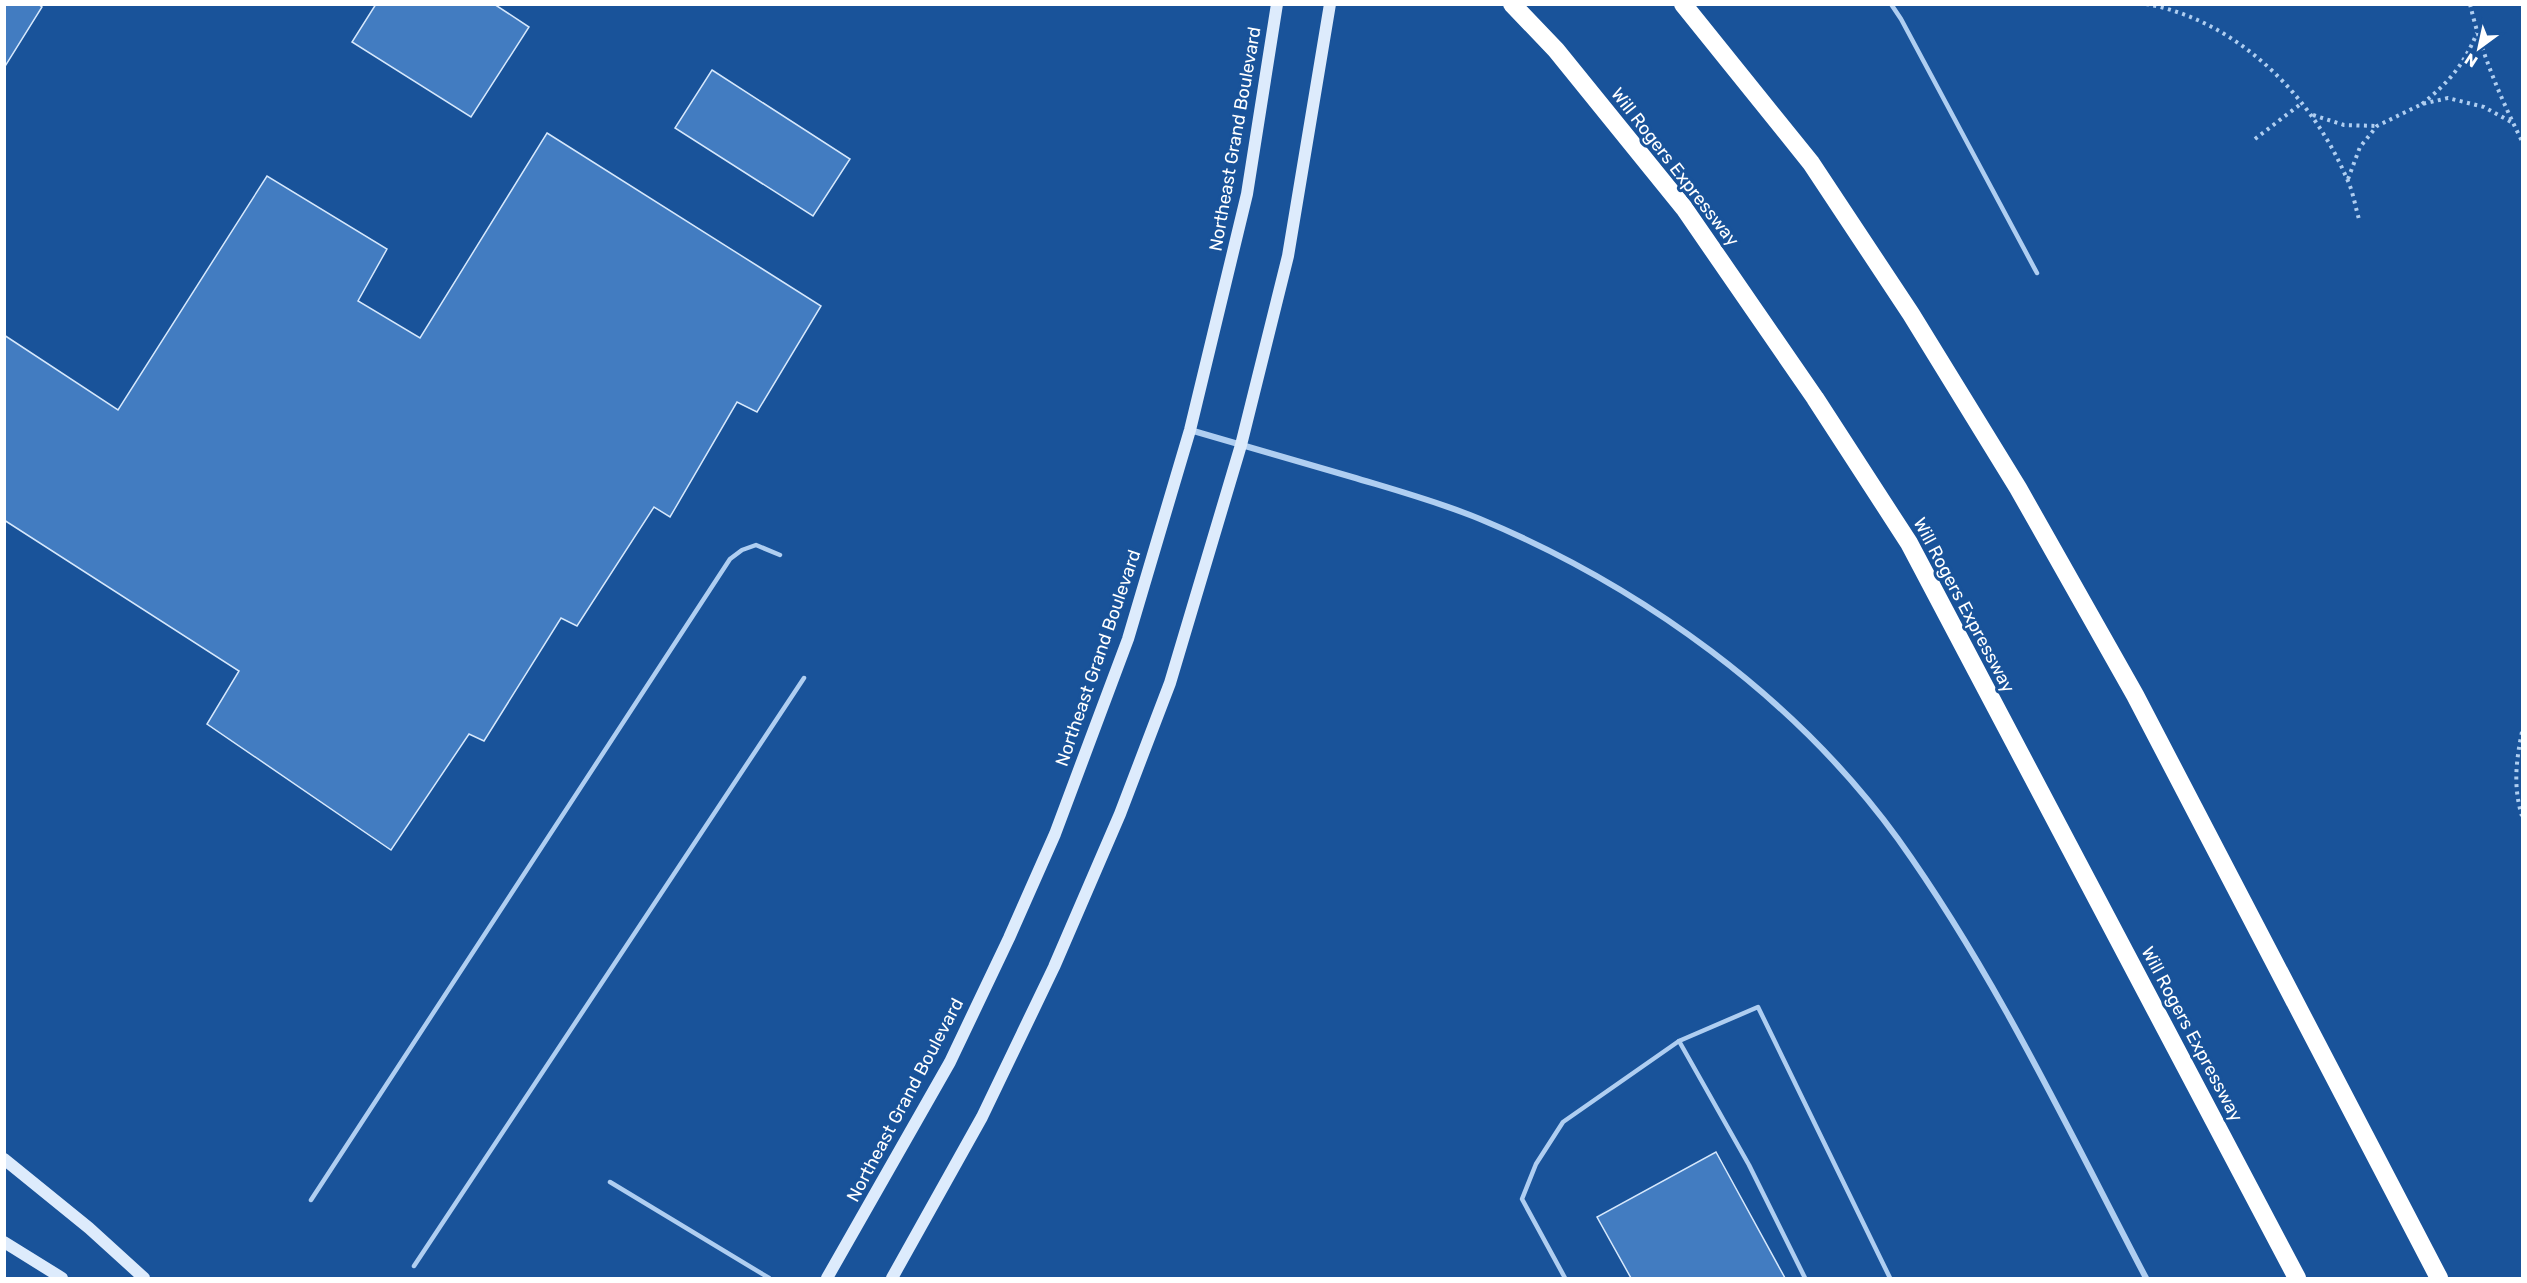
<svg xmlns="http://www.w3.org/2000/svg" width="2527" height="1283" font-family="Rubik,sans-serif">
<rect width="100%" height="100%" fill="#19539a"/>
<g fill="#427cc1" stroke="#d6e8fc" stroke-width="1.5">
<polygon points="4,4 38,4 42,7 4,68"/>
<polygon points="376,4 494,4 529,27 471,117 352,42"/>
<polygon points="712,70 850,159 813,216 675,128"/>
<polygon points="547,133 821,306 757,412 737,402 670,517 654,507 577,626 561,618 484,741 469,734 391,850 207,724 239,671 4,520 4,335 118,410 267,176 387,249 358,301 420,338"/>
<polygon points="1716,1152 1785,1278 1631,1278 1597,1217"/>
</g>
<g fill="none" stroke-linecap="round" stroke-linejoin="round">
<g stroke="#afcef1" stroke-width="4" stroke-dasharray="3 4.5" stroke-linecap="butt">
<path d="M 2146,4 C 2237,20 2312,96 2347,179 C 2353,191 2355,206 2359,219"/>
<path d="M 2470,4 C 2481,52 2500,97 2522,141"/>
<path d="M 2422,104 C 2449,82 2463,66 2477,33"/>
<polyline points="2313,115 2344,125 2376,126"/>
<polyline points="2255,139 2302,103"/>
<polyline points="2348,179 2360,147 2377,126 2422,104 2448,98 2484,107 2513,123"/>
<path d="M 2522,732 C 2516,761 2513,787 2522,816"/>
</g>
<g stroke="#afcef1" stroke-width="4.5">
<polyline points="1891,4 1901,19 2037,273"/>
<polyline points="1679,1041 1758,1007 1890,1278"/>
<polyline points="610,1182 769,1278"/>
<polyline points="311,1200 730,559 742,550 756,545 780,555"/>
<polyline points="414,1266 804,678"/>
<polyline points="1565,1278 1522,1199 1536,1164 1563,1122 1679,1041 1749,1165 1805,1278"/>
</g>
<path stroke="#afcef1" stroke-width="6" d="M 1190,430 C 1244,446 1298,461 1352,477 C 1395,490 1439,502 1480,519 C 1641,586 1795,697 1898,839 C 1996,976 2068,1129 2146,1278"/>
<g stroke="#ddebfc" stroke-width="12">
<polyline points="4,1159 89,1228 144,1278"/>
<polyline points="4,1242 62,1278"/>
<polyline points="827,1278 950,1062 1009,938 1055,834 1128,639 1190,430 1247,194 1277,4"/>
<polyline points="892,1278 982,1117 1054,967 1120,814 1170,683 1241,445 1288,256 1330,4"/>
</g>
<g stroke="#fff" stroke-width="18">
<polyline points="1512,4 1556,50 1684,208 1815,398 1909,543 2297,1278"/>
<polyline points="1683,4 1811,163 1911,314 2018,488 2135,695 2439,1278"/>
</g>
</g>
<g text-anchor="middle" stroke-width="6" stroke-linejoin="round" paint-order="stroke">
<g font-size="18" fill="#fff" stroke="#19539a">
<text transform="translate(1235 139) rotate(-80)" y="6">Northeast Grand Boulevard</text>
<text transform="translate(1675 167) rotate(52)" y="6">Will Rogers Expressway</text>
<text transform="translate(1964 605) rotate(62)" y="6">Will Rogers Expressway</text>
<text transform="translate(1098 658) rotate(-71)" y="6">Northeast Grand Boulevard</text>
<text transform="translate(2192 1034) rotate(62)" y="6">Will Rogers Expressway</text>
<text transform="translate(905 1100) rotate(-62)" y="6">Northeast Grand Boulevard</text>
</g>
</g>
<rect width="2527" height="1283" fill="none" stroke="#ffffff" stroke-width="12"/>
<g transform="translate(2479 48) rotate(213)" stroke="#19539a" stroke-width="4.5" paint-order="stroke">
<path d="M0-4.5L10 22L0 15L-10 22Z" fill="#ffffff"/>
<text y="-9" font-size="16" font-weight="bold" text-anchor="middle" fill="#ffffff">N</text>
</g>
</svg>
